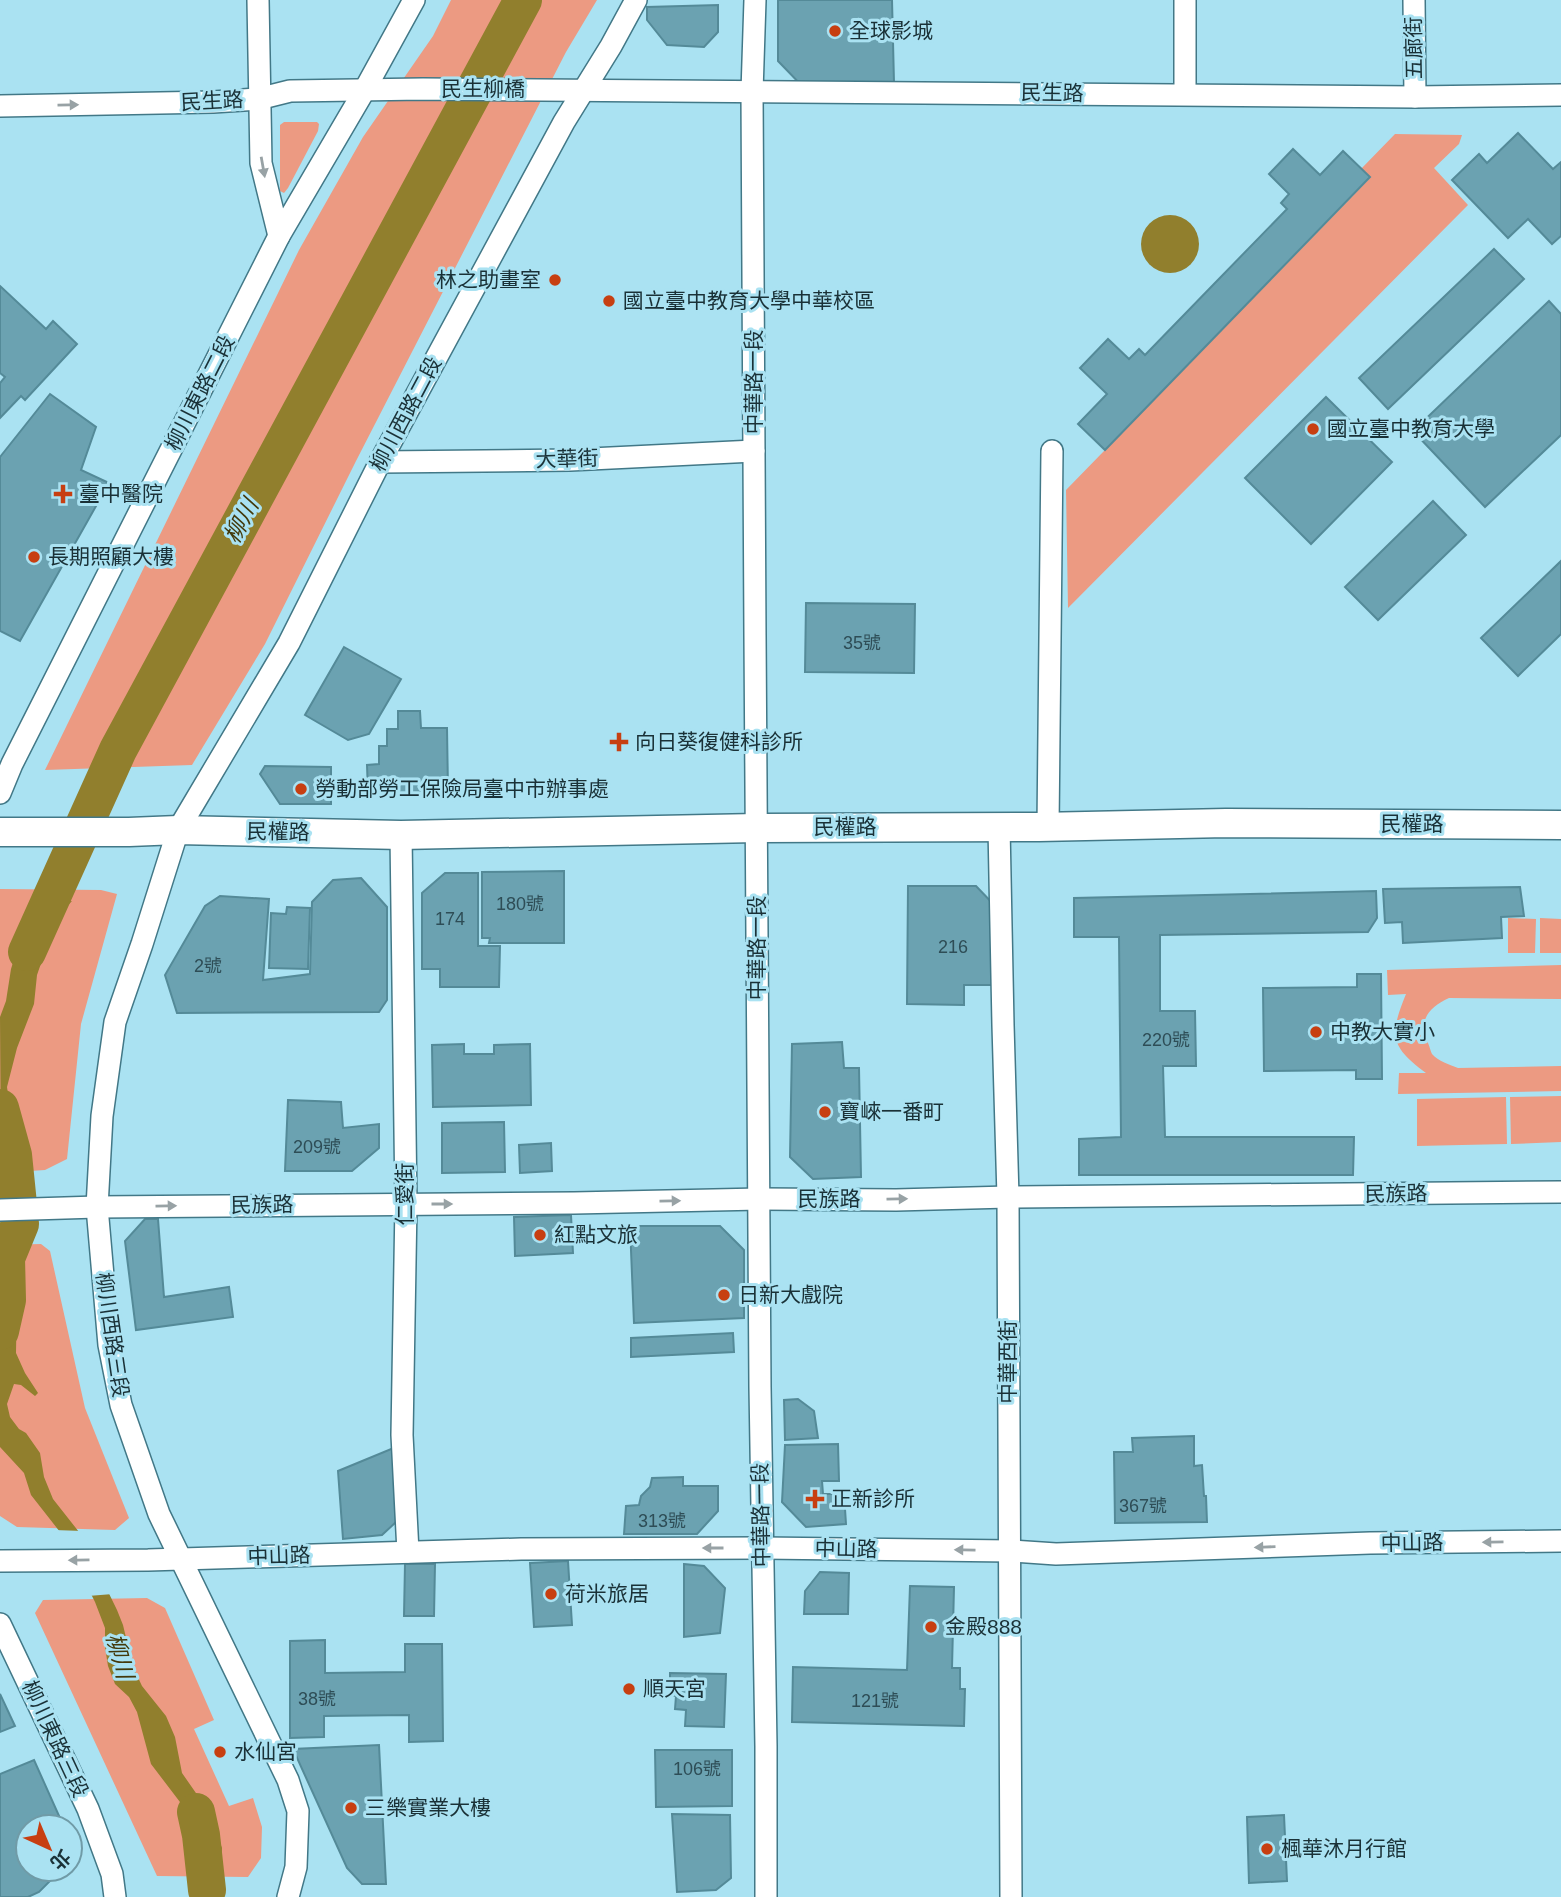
<svg xmlns="http://www.w3.org/2000/svg" width="1561" height="1897" font-family="Arial,'Noto Sans TC',sans-serif">
<rect width="100%" height="100%" fill="#aae2f2"/>
<g fill="#ec9a82">
<polygon points="451,0 597,0 566,52 356,461 265,644 192,765 45,770 299,250 363,137 433,36"/>
<polygon points="284,122 317,122 319,124 318,131 288,188 284,193 280,191 280,125"/>
<polygon points="1395,134 1462,135 1459,144 1434,168 1468,205 1068,608 1066,490 1370,178 1361,169"/>
<polygon points="0,889 101,890 117,894 81,1024 67,1159 45,1170 0,1173"/>
<polygon points="1508,918 1536,919 1535,953 1508,953"/>
<polygon points="1540,918 1561,919 1561,953 1540,953"/>
<path d="M 1561,965 L 1561,999 L 1449,998 C 1428,1008 1418,1020 1428,1043 C 1429,1045 1431,1052 1432,1054 C 1438,1061 1450,1065 1458,1068 L 1561,1066 L 1561,1091 L 1398,1094 L 1399,1073 L 1426,1073 C 1390,1046 1389,1036 1406,994 L 1388,995 L 1387,970 Z"/>
<polygon points="1561,1096 1561,1142 1511,1144 1510,1097"/>
<polygon points="1506,1097 1507,1144 1417,1146 1417,1099"/>
<polygon points="41,1244 50,1251 85,1408 129,1518 115,1530 17,1527 0,1516 0,1245"/>
<polygon points="147,1598 165,1608 214,1720 194,1729 229,1806 253,1798 262,1827 261,1858 248,1877 157,1876 35,1613 43,1600"/>
</g>
<g fill="#917f2d">
<circle cx="1170" cy="244" r="29"/>
<polygon points="72,901 57,917 37,975 34,1004 17,1048 7,1087 19,1175 16,1353 25,1373 38,1393 35,1396 21,1385 14,1384 7,1404 10,1417 19,1429 26,1433 40,1453 44,1477 53,1499 79,1532 117,1610 123,1625 133,1667 142,1686 166,1716 175,1737 182,1773 205,1806 214,1826 222,1848 221,1860 194,1863 183,1806 151,1764 137,1712 129,1697 115,1684 108,1666 105,1647 105,1628 95,1602 60,1532 31,1495 24,1473 0,1447 0,1307 2,1306 0,1017 6,1001 11,969 31,905"/>
</g>
<g fill="#aae2f2">
<polygon points="23,1175 22,1242 0,1242 0,1176"/>
<polygon points="54,1530 83,1531 113,1594 88,1596"/>
</g>
<g fill="none" stroke-linecap="round" stroke-linejoin="round">
<g stroke="#917f2d" stroke-width="38">
<polyline points="27,952 118,750 523,0"/>
<polyline points="0,1108 13,1155 20,1224 6,1258 7,1300 0,1331"/>
<polyline points="196,1812 201,1835 207,1890"/>
</g>
</g>
<g fill="#6ba2b1" stroke="#548a98" stroke-width="2">
<polygon points="778,0 892,0 894,83 805,89 778,61"/>
<polygon points="718,5 718,32 704,47 667,45 647,20 647,7"/>
<polygon points="1518,133 1553,169 1561,162 1561,236 1552,244 1528,219 1508,238 1452,180 1479,154 1487,163"/>
<polygon points="1293,149 1320,175 1343,151 1370,177 1105,450 1078,424 1107,394 1080,368 1108,339 1129,359 1139,349 1145,355 1213,285 1287,209 1281,203 1289,194 1269,174"/>
<polygon points="1494,249 1524,279 1388,409 1359,378"/>
<polygon points="0,286 46,329 53,321 77,344 25,400 21,396 0,418 0,383 5,377 0,373"/>
<polygon points="1549,301 1561,314 1561,435 1485,507 1413,431"/>
<polygon points="50,394 96,427 81,470 109,483 20,641 0,631 0,457"/>
<polygon points="1326,397 1392,462 1311,544 1245,478"/>
<polygon points="1433,501 1466,535 1378,620 1345,587"/>
<polygon points="1561,561 1561,634 1518,676 1481,638"/>
<polygon points="806,603 915,604 914,673 805,672"/>
<polygon points="344,647 401,679 369,734 348,740 305,715"/>
<polygon points="398,711 420,711 421,728 447,728 448,791 368,793 367,765 379,764 379,746 387,746 387,729 398,729"/>
<polygon points="265,766 331,767 331,804 280,804 260,774"/>
<polygon points="564,871 564,943 489,943 490,938 482,938 482,872"/>
<polygon points="445,873 478,873 478,946 500,946 499,987 440,987 440,969 422,969 422,893"/>
<polygon points="361,878 387,907 387,1000 379,1012 177,1013 165,975 205,906 220,896 269,899 263,980 310,974 312,902 333,880"/>
<polygon points="908,886 976,886 998,909 997,985 964,985 964,1005 907,1004"/>
<polygon points="1520,887 1524,916 1501,917 1502,938 1403,943 1402,922 1385,923 1383,889"/>
<polygon points="1376,891 1377,918 1368,932 1160,935 1160,1011 1195,1011 1196,1066 1163,1066 1165,1137 1354,1137 1353,1175 1079,1175 1079,1139 1121,1137 1119,937 1074,937 1074,898"/>
<polygon points="287,907 310,908 308,969 269,968 271,913 286,914"/>
<polygon points="1357,974 1381,974 1382,1079 1356,1079 1356,1070 1264,1071 1263,988 1357,987"/>
<polygon points="842,1042 844,1068 859,1068 861,1177 813,1179 790,1157 792,1044"/>
<polygon points="464,1044 464,1054 494,1054 494,1045 530,1044 531,1105 433,1107 432,1045"/>
<polygon points="288,1100 341,1102 343,1128 379,1124 379,1148 352,1171 285,1171"/>
<polygon points="504,1122 505,1172 442,1173 442,1123"/>
<polygon points="551,1143 552,1171 520,1173 519,1145"/>
<polygon points="571,1215 573,1253 515,1256 514,1217"/>
<polygon points="145,1219 158,1219 164,1297 229,1287 233,1317 136,1330 125,1241"/>
<polygon points="630,1226 720,1226 744,1250 744,1318 634,1323"/>
<polygon points="733,1333 734,1352 631,1357 631,1338"/>
<polygon points="798,1399 814,1411 818,1438 785,1440 784,1400"/>
<polygon points="1194,1436 1194,1466 1202,1465 1204,1496 1206,1496 1207,1522 1115,1523 1114,1452 1133,1452 1132,1438"/>
<polygon points="838,1444 839,1481 822,1481 823,1494 844,1494 846,1524 806,1527 782,1502 785,1445"/>
<polygon points="396,1447 396,1522 382,1535 343,1539 338,1471"/>
<polygon points="683,1477 683,1486 718,1486 718,1511 697,1534 624,1534 626,1506 639,1505 641,1496 650,1487 652,1478"/>
<polygon points="568,1561 572,1625 534,1627 530,1563"/>
<polygon points="405,1564 435,1564 434,1616 404,1616"/>
<polygon points="684,1564 704,1566 725,1588 720,1633 684,1637"/>
<polygon points="820,1572 849,1573 848,1614 804,1614 805,1591"/>
<polygon points="910,1586 954,1587 952,1668 960,1668 960,1689 965,1689 964,1726 792,1722 793,1667 907,1670"/>
<polygon points="325,1640 325,1673 405,1672 405,1644 442,1644 443,1741 409,1742 409,1715 324,1716 324,1737 290,1738 290,1641"/>
<polygon points="670,1673 726,1674 724,1727 685,1726 686,1710 675,1709 676,1696 670,1695"/>
<polygon points="0,1694 15,1726 0,1732"/>
<polygon points="379,1745 386,1884 362,1884 347,1868 293,1749"/>
<polygon points="655,1750 732,1750 732,1806 656,1807"/>
<polygon points="34,1760 64,1827 28,1827 28,1869 57,1869 53,1878 39,1892 28,1897 0,1897 0,1774"/>
<polygon points="672,1814 730,1815 731,1878 716,1890 677,1892"/>
<polygon points="1284,1815 1287,1881 1249,1883 1247,1817"/>
</g>
<g fill="none" stroke-linecap="round" stroke-linejoin="round">
<defs>
<g id="street">
<polyline points="258,0 261,163 279,236"/>
<polyline points="755,0 752,92 755,635 760,1387 766,1746 766,1897"/>
<polyline points="1185,0 1185,94"/>
<polyline points="1414,0 1415,97"/>
<polyline points="0,106 213,102 258,99 290,91 423,89 1415,97 1561,95"/>
<polyline points="380,462 570,460 754,451"/>
<polyline points="0,793 12,764 279,236 364,91 414,0"/>
<polyline points="999,827 1003,1025 1008,1197 1011,1897"/>
<polyline points="1048,827 1052,451"/>
<polyline points="401,835 406,1204 402,1435 408,1552"/>
<polyline points="0,1210 97,1207 574,1203 760,1199 896,1200 1008,1197 1561,1192"/>
<polyline points="0,1561 148,1560 521,1549 761,1548 1011,1551 1056,1554 1370,1543 1561,1541"/>
<polyline points="0,1624 88,1809 112,1874 115,1897"/>
<polyline points="288,1897 296,1867 298,1811 288,1780 159,1514 121,1405 109,1345 97,1207 102,1116 115,1022 142,944 178,830 289,643 380,462 564,122 611,46 636,0"/>
</g>
<polyline id="secondary" points="0,832 129,832 178,830 401,835 757,828 1039,827 1226,823 1561,825"/>
</defs>
<use href="#street" stroke="#427887" stroke-width="24"/>
<use href="#secondary" stroke="#427887" stroke-width="31"/>
<use href="#street" stroke="#fff" stroke-width="21"/>
<use href="#secondary" stroke="#fff" stroke-width="28"/>
</g>
<defs><path id="oneway-solid" d="M-6-.8H1V-3.2L6.5 0L1 3.2V.8H-6Z" transform="scale(1.75)"/></defs>
<g fill="#98a2a5">
<use href="#oneway-solid" transform="translate(68 105) rotate(-1)"/>
<use href="#oneway-solid" transform="translate(263 167) rotate(80)"/>
<use href="#oneway-solid" transform="translate(897 1199) rotate(-1)"/>
<use href="#oneway-solid" transform="translate(670 1201) rotate(-1)"/>
<use href="#oneway-solid" transform="translate(442 1204)"/>
<use href="#oneway-solid" transform="translate(166 1206) rotate(-1)"/>
<use href="#oneway-solid" transform="translate(1493 1542) rotate(179)"/>
<use href="#oneway-solid" transform="translate(1265 1547) rotate(178)"/>
<use href="#oneway-solid" transform="translate(713 1548) rotate(180)"/>
<use href="#oneway-solid" transform="translate(965 1550) rotate(-179)"/>
<use href="#oneway-solid" transform="translate(79 1560) rotate(179)"/>
</g>
<g fill="#c73f11" stroke="#aae2f2" stroke-width="2.5">
<circle cx="835" cy="31" r="7"/>
<circle cx="555" cy="280" r="7"/>
<circle cx="609" cy="301" r="7"/>
<circle cx="1313" cy="429" r="7"/>
<path d="M59.5 483.5h7v7h7v7h-7v7h-7v-7h-7v-7h7z"/>
<circle cx="34" cy="557" r="7"/>
<path d="M615.5 731.5h7v7h7v7h-7v7h-7v-7h-7v-7h7z"/>
<circle cx="301" cy="789" r="7"/>
<circle cx="1316" cy="1032" r="7"/>
<circle cx="825" cy="1112" r="7"/>
<circle cx="540" cy="1235" r="7"/>
<circle cx="724" cy="1295" r="7"/>
<path d="M811.5 1488.5h7v7h7v7h-7v7h-7v-7h-7v-7h7z"/>
<circle cx="551" cy="1594" r="7"/>
<circle cx="931" cy="1627" r="7"/>
<circle cx="629" cy="1689" r="7"/>
<circle cx="220" cy="1752" r="7"/>
<circle cx="351" cy="1808" r="7"/>
<circle cx="1267" cy="1849" r="7"/>
</g>
<g text-anchor="middle" stroke-width="6" stroke-linejoin="round" paint-order="stroke">
<g font-size="18" fill="#2e4d56">
<text x="862" y="649">35號</text>
<text x="520" y="910">180號</text>
<text x="450" y="925">174</text>
<text x="953" y="953">216</text>
<text x="208" y="972">2號</text>
<text x="1166" y="1046">220號</text>
<text x="317" y="1153">209號</text>
<text x="1143" y="1512">367號</text>
<text x="662" y="1527">313號</text>
<text x="317" y="1705">38號</text>
<text x="875" y="1707">121號</text>
<text x="697" y="1775">106號</text>
</g>
<g font-size="21" fill="#1a3137" stroke="#aae2f2" text-anchor="start">
<text x="849" y="38">全球影城</text>
<text x="541" y="287" text-anchor="end">林之助畫室</text>
<text x="623" y="308">國立臺中教育大學中華校區</text>
<text x="1327" y="436">國立臺中教育大學</text>
<text x="79" y="501">臺中醫院</text>
<text x="48" y="564">長期照顧大樓</text>
<text x="635" y="749">向日葵復健科診所</text>
<text x="315" y="796">勞動部勞工保險局臺中市辦事處</text>
<text x="1330" y="1039">中教大實小</text>
<text x="839" y="1119">寶崍一番町</text>
<text x="554" y="1242">紅點文旅</text>
<text x="738" y="1302">日新大戲院</text>
<text x="831" y="1506">正新診所</text>
<text x="565" y="1601">荷米旅居</text>
<text x="945" y="1634">金殿888</text>
<text x="643" y="1696">順天宮</text>
<text x="234" y="1759">水仙宮</text>
<text x="365" y="1815">三樂實業大樓</text>
<text x="1281" y="1856">楓華沐月行館</text>
</g>
<g font-size="21" fill="#1a3137" stroke="#aae2f2">
<text transform="translate(1414 48) rotate(-91)" y="7">五廊街</text>
<text x="483" y="96">民生柳橋</text>
<text transform="translate(1052 93) rotate(1)" y="7">民生路</text>
<text transform="translate(212 101) rotate(-3)" y="7">民生路</text>
<text transform="translate(754 382) rotate(-90)" y="7">中華路一段</text>
<text transform="translate(200 393) rotate(-63)" y="7">柳川東路二段</text>
<text transform="translate(406 414) rotate(-62)" y="7">柳川西路二段</text>
<text transform="translate(567 459) rotate(-2)" y="7">大華街</text>
<text x="1412" y="831">民權路</text>
<text x="845" y="834">民權路</text>
<text transform="translate(278 832) rotate(1)" y="7">民權路</text>
<text transform="translate(757 948) rotate(-90)" y="7">中華路一段</text>
<text transform="translate(405 1194) rotate(-90)" y="7">仁愛街</text>
<text transform="translate(1396 1194) rotate(-1)" y="7">民族路</text>
<text x="829" y="1206">民族路</text>
<text transform="translate(262 1205) rotate(-1)" y="7">民族路</text>
<text transform="translate(112 1335) rotate(82)" y="7">柳川西路三段</text>
<text transform="translate(1008 1362) rotate(-90)" y="7">中華西街</text>
<text transform="translate(761 1515) rotate(-91)" y="7">中華路一段</text>
<text transform="translate(1412 1543) rotate(-1)" y="7">中山路</text>
<text transform="translate(846 1549) rotate(1)" y="7">中山路</text>
<text transform="translate(279 1556) rotate(-2)" y="7">中山路</text>
<text transform="translate(55 1739) rotate(65)" y="7">柳川東路三段</text>
</g>
<g font-size="23" font-style="italic" fill="#43390b" stroke="#aae2f2">
<text transform="translate(241 521) rotate(-62)" y="8">柳川</text>
<text transform="translate(120 1656) rotate(75)" y="8">柳川</text>
</g>
</g>
<g transform="translate(49 1848) rotate(136)"><circle r="33" fill="#aae2f2" stroke="#709ba7" stroke-width="2"/>
<path d="M0-5L12 26L0 18L-12 26Z" fill="#c73f11"/>
<text y="-10" font-size="19" font-weight="bold" text-anchor="middle" fill="#1a3137">北</text>
</g>
</svg>
